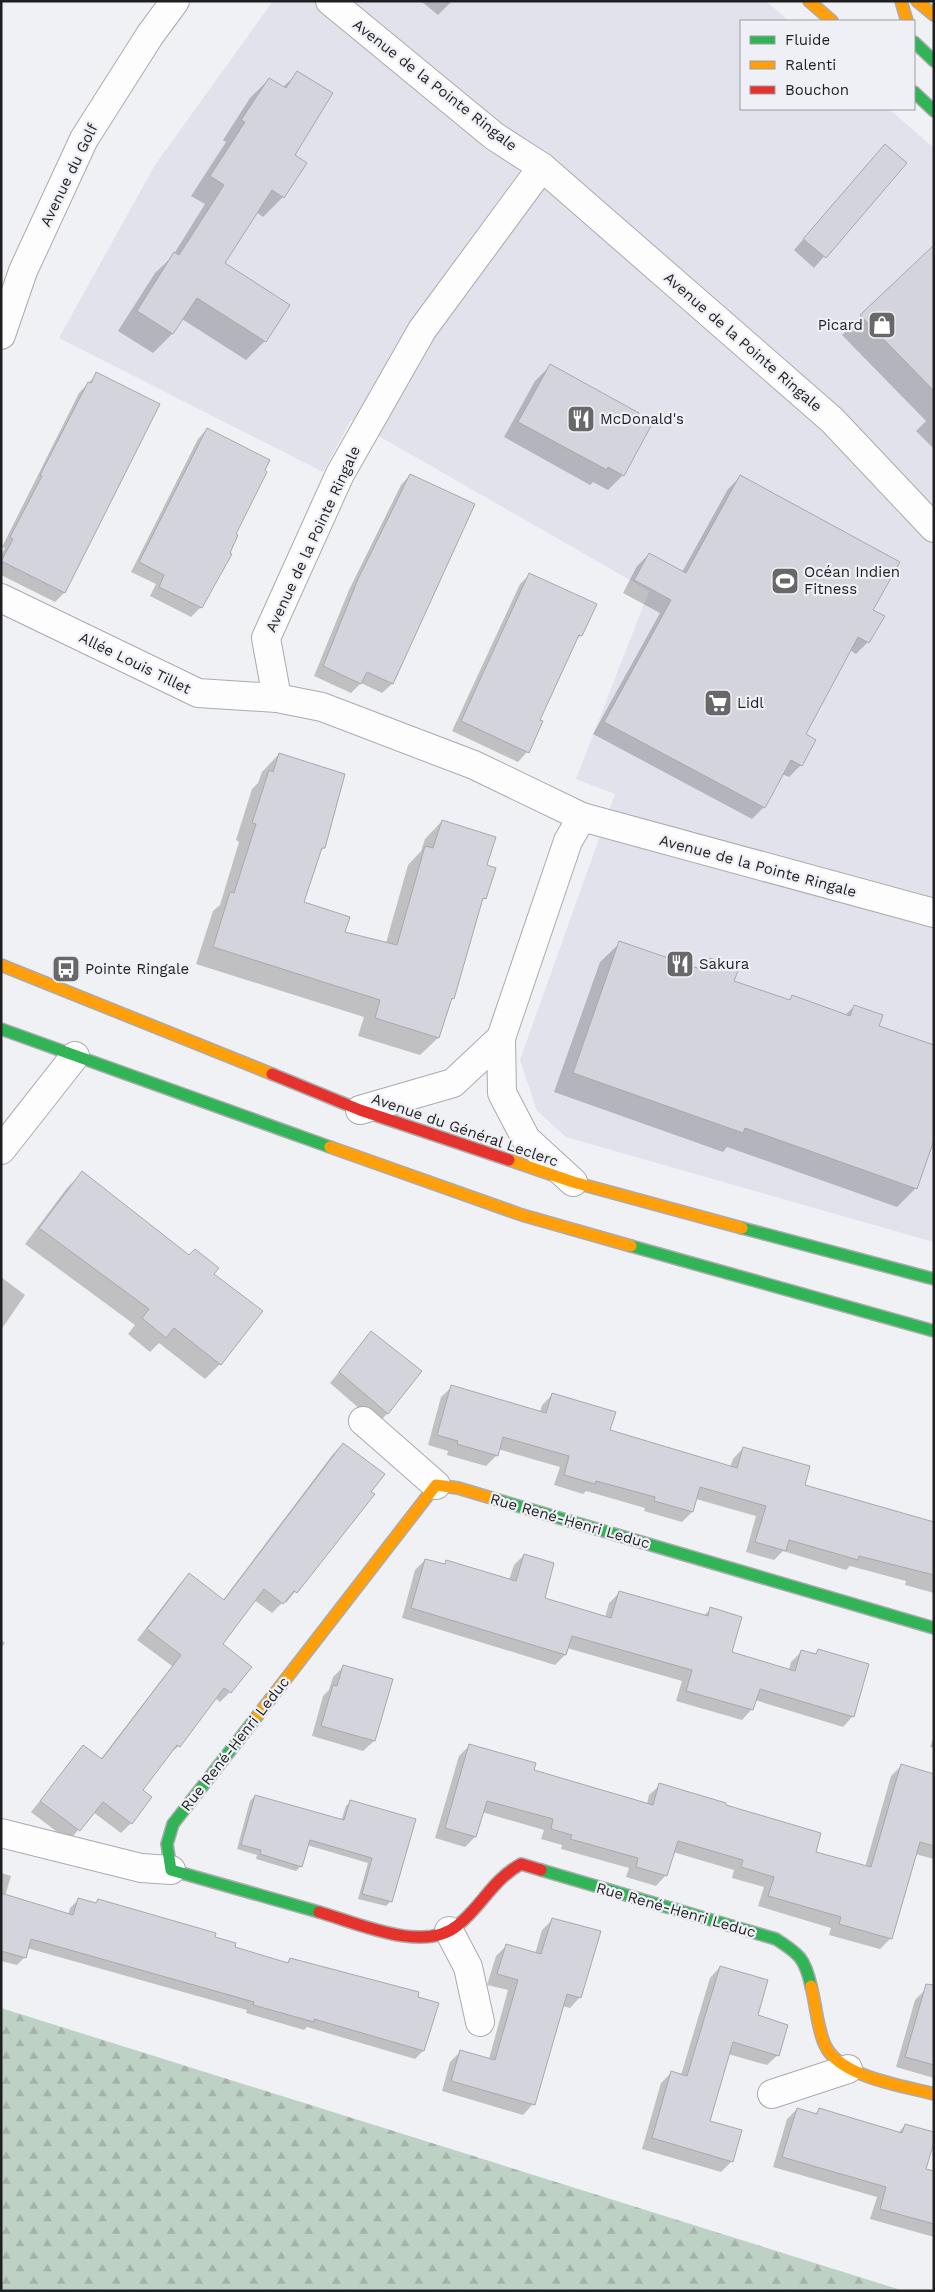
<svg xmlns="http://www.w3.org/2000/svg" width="935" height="2292" font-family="'Work Sans',sans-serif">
<defs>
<pattern id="forest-firs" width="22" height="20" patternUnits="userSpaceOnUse" patternTransform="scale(1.25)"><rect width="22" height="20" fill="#bed1c5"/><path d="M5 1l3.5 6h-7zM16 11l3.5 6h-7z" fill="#a3b3a9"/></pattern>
</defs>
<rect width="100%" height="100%" fill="#f0f1f4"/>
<polygon fill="#e1e2eb" points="273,1 766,1 789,21 741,21 741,109 889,109 934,148 934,1242 566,1137 537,1111 520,1060 615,794 576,779 649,591 351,420 323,472 59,338 155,165"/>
<polygon fill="url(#forest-firs)" points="1,2008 904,2291 1,2291"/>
<g fill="#0003">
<polygon points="421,1 452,1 438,15"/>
<polygon points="298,73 293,155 305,163 283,197 263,217 256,212 223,264 265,341 246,360 182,319 172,334 153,353 118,331 155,273 172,257 205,204 191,196 226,142 223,140 250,98 269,79 283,87"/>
<polygon points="885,145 905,163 814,268 794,250"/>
<polygon points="934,246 934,449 916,431 926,421 842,335"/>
<polygon points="550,366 635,417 623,475 608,490 593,482 590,485 504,437 535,381"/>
<polygon points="97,374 158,405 64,593 55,602 1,575 1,555 5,548 2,547 79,393"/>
<polygon points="207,429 201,607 191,617 150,596 156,584 131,572 198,439"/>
<polygon points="410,475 474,504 392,684 382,693 361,683 351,693 314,676 349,590 401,485"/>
<polygon points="740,477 871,611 868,642 856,654 850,650 804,734 801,765 789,777 782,774 764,807 752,819 593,734 660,613 623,593 637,566 649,554 682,572 728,489"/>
<polygon points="530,574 581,635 575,641 539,721 541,722 527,752 518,762 452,731 520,584"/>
<polygon points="279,754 324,848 319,852 303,903 343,932 386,943 408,865 421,851 425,839 442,821 485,898 481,902 453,999 449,1002 438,1038 420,1055 358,1036 364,1017 196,964 213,911 220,905 239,842 236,840 252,789 258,783 262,772"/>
<polygon points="620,943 700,970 710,960 732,981 788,1001 792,996 845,1015 855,1006 877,1027 916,1188 897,1207 727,1147 723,1152 554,1092 600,962"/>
<polygon points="82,1173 213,1274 220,1364 205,1379 159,1343 150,1352 128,1334 135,1325 25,1244 67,1188"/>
<polygon points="1,1277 25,1295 1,1330"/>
<polygon points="371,1333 388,1413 377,1424 330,1383"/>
<polygon points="452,1387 540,1412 542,1405 552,1395 609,1431 730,1467 733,1459 743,1448 803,1486 934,1523 934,1593 905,1585 906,1581 850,1566 846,1570 783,1551 774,1560 746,1552 756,1516 696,1499 692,1512 682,1522 644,1511 645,1508 586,1491 583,1494 554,1485 560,1467 498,1449 496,1456 486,1466 447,1455 448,1451 428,1445 441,1397"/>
<polygon points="343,1444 370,1492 373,1494 286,1603 284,1601 272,1613 254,1600 221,1644 230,1692 220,1702 215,1698 179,1746 168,1755 141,1790 131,1823 121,1833 93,1812 69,1841 31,1812 83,1747 100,1760 172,1666 137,1640 179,1585 189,1575 223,1600 333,1454"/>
<polygon points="524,1555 543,1599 605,1617 609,1603 619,1593 703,1616 711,1609 731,1652 789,1670 791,1662 801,1652 814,1655 818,1651 853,1716 843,1727 755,1700 752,1709 742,1720 676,1701 682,1681 567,1648 565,1655 555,1665 402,1618 415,1570 425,1560 443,1565 447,1561 509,1580 514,1565"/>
<polygon points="1,1640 5,1643 1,1648"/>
<polygon points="343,1667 392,1680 374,1741 363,1751 312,1736 323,1696 329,1690 333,1677"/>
<polygon points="934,1736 934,1748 930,1747"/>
<polygon points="469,1746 532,1771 647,1804 649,1795 660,1785 724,1806 814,1852 865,1867 891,1776 901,1766 934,1775 934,1859 915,1854 891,1938 880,1949 829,1935 831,1928 758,1906 764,1887 732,1878 734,1870 673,1852 666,1875 656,1886 626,1877 629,1868 561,1849 562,1845 541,1839 544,1830 482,1812 475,1837 465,1847 435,1838 459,1756"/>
<polygon points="255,1796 341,1821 346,1806 351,1801 391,1901 386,1906 358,1899 368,1863 307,1845 301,1866 296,1871 256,1859 257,1855 237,1849 250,1801"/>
<polygon points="1,1873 11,1876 5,1896 68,1915 70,1908 78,1900 94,1904 98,1900 213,1938 233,1948 286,1964 290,1960 418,1993 416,1998 437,2004 423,2051 415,2059 307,2027 304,2030 246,2013 247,2010 27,1948 25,1957 17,1965 1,1961"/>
<polygon points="553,1919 580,1997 570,2008 562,2006 533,2104 523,2115 442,2091 450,2062 461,2051 489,2059 508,1990 487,1985 496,1956 507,1945 535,1954 542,1930"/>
<polygon points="720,1967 757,2016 778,2055 767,2065 728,2054 708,2122 732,2161 721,2172 642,2149 661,2083 672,2072 681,2075 710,1978"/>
<polygon points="925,1990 934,1992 934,2078 896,2067 915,2000"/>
<polygon points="797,2109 815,2114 819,2110 898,2133 905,2125 924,2170 934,2173 934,2237 870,2219 877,2197 773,2167 787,2119"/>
</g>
<g fill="#d3d4dc" stroke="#a8a9ab">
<polygon points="297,71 333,93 295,155 307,163 284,198 272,190 225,263 290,305 266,342 197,298 173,334 137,311 174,252 179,255 224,185 210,176 245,122 241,120 269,78 286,88"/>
<polygon points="885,144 907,163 826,258 803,239"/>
<polygon points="934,245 934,391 860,315"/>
<polygon points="550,364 639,413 637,416 652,424 624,476 608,467 607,470 518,422"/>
<polygon points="96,372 160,404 65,593 1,561 13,539 10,537 42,476 40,475 88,382 91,383"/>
<polygon points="207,428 270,460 265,470 267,472 236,534 238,535 230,553 232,554 202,608 159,587 164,575 139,562"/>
<polygon points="410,474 475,504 393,684 367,672 361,684 323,666 358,579"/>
<polygon points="740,475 900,562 873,610 885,616 869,643 858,637 806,734 816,740 802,766 791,760 765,808 604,722 671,600 634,580 649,553 686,573"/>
<polygon points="529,573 597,604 582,636 579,635 540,720 543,721 529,753 461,721"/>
<polygon points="279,753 345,774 325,848 322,848 304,902 350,917 345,932 397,945 425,846 433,848 442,820 496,837 487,865 496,868 486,899 483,898 454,999 452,998 439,1038 375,1018 380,1000 213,947 230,892 234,893 256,824 252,823 269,770 273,772"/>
<polygon points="619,941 706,971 710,958 739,968 734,981 790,1000 792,995 850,1016 854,1005 883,1015 879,1026 934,1045 934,1140 917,1189 745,1128 743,1133 573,1073"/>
<polygon points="82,1171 189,1255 195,1249 219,1268 214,1274 263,1311 221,1365 174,1328 166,1338 142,1318 149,1309 39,1228"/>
<polygon points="371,1331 422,1371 388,1414 339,1372"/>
<polygon points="451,1385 546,1413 552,1393 616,1412 610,1430 737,1468 743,1447 810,1466 805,1485 934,1522 934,1575 859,1556 858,1560 789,1540 786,1551 755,1542 766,1506 700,1487 693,1512 654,1501 655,1497 596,1481 595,1484 564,1475 569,1456 503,1437 498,1456 457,1444 458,1441 437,1435"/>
<polygon points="343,1443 385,1474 371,1492 375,1494 297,1593 294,1591 283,1604 264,1589 223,1644 252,1667 231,1693 224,1688 180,1747 177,1745 143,1790 152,1797 132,1824 103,1802 80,1831 40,1801 83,1745 102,1759 181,1655 147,1629 189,1573 224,1600"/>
<polygon points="524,1554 554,1563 545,1598 611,1618 619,1591 708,1616 710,1607 742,1617 732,1652 795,1671 801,1650 816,1654 818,1649 869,1664 854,1717 760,1689 753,1710 686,1691 692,1670 572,1636 566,1655 411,1608 425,1559 445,1564 446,1560 516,1581"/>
<polygon points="343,1665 393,1679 375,1741 321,1726 333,1685 337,1686"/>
<polygon points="469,1744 536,1763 534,1770 653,1805 659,1783 726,1803 726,1805 821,1833 816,1852 871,1867 901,1764 934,1774 934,1846 920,1842 892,1939 839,1924 841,1917 768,1896 774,1877 741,1867 743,1860 678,1841 667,1876 636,1867 638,1858 570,1839 572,1835 551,1829 553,1819 487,1801 476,1837 445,1828"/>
<polygon points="255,1795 344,1820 350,1800 416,1819 392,1902 362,1894 372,1858 310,1840 302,1867 260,1854 261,1850 241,1845"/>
<polygon points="1,1893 73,1915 78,1898 96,1903 98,1899 216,1933 215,1937 236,1943 235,1947 288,1963 290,1958 419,1992 418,1997 439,2003 424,2051 314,2019 314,2022 253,2005 254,2002 31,1939 26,1958 1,1951"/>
<polygon points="552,1918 601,1931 581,1998 567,1994 535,2105 451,2081 460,2050 495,2060 518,1980 497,1974 506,1944 541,1954"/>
<polygon points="720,1966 768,1980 758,2015 788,2025 779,2056 733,2042 710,2121 742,2130 733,2162 652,2138 671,2071 687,2076"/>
<polygon points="926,1984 934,1985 934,2065 905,2057"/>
<polygon points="797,2108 817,2114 819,2108 902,2133 905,2124 934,2132 934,2142 926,2169 934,2171 934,2224 880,2209 886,2187 782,2157"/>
</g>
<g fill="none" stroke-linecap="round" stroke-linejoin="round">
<defs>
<g id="street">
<polyline points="330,1 494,136 542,167 785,379 832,420 934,528"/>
<polyline points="1,335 23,271 84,139 150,35 175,1"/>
<polyline points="1,598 198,693 277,698 322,707 474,765 582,817 934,913"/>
<polyline points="277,698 266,638 340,474 422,330 542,167"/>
<polyline points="360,1110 453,1083 501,1038"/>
<polyline points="1,1150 75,1056"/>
<polyline points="573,1182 526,1139 502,1093 501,1038 568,841 582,817"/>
<polyline points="363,1421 436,1485"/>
<polyline points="1,1833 141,1868 171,1870"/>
<polyline points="449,1931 468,1967 480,2022"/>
<polyline points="772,2094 848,2069"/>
</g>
<g id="fast">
<polyline points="914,42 934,61"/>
<polyline points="914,92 934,111"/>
<polyline points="1,1029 330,1147"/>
<polyline points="742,1228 934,1279"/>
<polyline points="631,1246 934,1331"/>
<polyline points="498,1500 934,1628"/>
<polyline points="258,1715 173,1824 167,1844 171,1870 319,1912"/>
<path d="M 541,1870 L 776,1939 C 799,1954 805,1958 811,1986"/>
</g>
<g id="slow">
<polyline points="809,1 832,21"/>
<polyline points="901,1 907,21"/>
<polyline points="917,1 934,15"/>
<polyline points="1,965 272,1074"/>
<polyline points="330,1147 522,1215 631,1246"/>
<polyline points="509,1160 573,1182 742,1228"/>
<polyline points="258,1715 436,1485 458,1488 498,1500"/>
<path d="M 811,1986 C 816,2004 817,2028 825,2045 C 839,2077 904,2086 934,2094"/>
</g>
<g id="jam">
<polyline points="272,1074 360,1110 509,1160"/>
<path d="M 319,1912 C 357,1923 425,1954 458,1925 C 483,1905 491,1881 521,1864 L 541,1870"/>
</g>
</defs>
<use href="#street" stroke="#ababae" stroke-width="30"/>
<use href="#fast" stroke="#ababae" stroke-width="14"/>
<use href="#slow" stroke="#ababae" stroke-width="14"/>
<use href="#jam" stroke="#ababae" stroke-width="14"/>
<use href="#street" stroke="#fdfdfd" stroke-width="28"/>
<use href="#fast" stroke="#30b455" stroke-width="11"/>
<use href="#slow" stroke="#ff9f0a" stroke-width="11"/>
<use href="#jam" stroke="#e5322d" stroke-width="11"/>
</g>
<defs>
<symbol id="shop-square" viewBox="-11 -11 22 22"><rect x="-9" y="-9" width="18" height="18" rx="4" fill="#68686b" stroke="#eff0f5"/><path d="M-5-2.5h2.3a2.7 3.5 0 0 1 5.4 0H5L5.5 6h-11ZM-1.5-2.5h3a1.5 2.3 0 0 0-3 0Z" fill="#fff"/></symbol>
<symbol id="restaurant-square" viewBox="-11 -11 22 22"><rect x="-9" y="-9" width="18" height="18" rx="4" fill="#68686b" stroke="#eff0f5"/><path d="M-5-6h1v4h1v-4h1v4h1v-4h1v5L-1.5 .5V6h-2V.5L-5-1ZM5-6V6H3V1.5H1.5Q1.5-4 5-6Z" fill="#fff"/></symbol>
<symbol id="stadium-square" viewBox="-11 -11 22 22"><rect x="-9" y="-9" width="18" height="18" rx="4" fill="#68686b" stroke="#eff0f5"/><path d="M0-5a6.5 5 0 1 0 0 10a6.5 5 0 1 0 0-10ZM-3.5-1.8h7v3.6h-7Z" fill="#fff"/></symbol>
<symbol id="supermarket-square" viewBox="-11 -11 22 22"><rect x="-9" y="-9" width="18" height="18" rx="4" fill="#68686b" stroke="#eff0f5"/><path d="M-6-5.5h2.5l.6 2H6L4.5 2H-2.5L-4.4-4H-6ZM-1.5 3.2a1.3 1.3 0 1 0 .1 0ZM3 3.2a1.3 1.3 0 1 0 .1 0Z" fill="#fff"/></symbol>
<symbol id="bus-square" viewBox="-11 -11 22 22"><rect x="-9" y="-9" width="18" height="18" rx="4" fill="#68686b" stroke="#eff0f5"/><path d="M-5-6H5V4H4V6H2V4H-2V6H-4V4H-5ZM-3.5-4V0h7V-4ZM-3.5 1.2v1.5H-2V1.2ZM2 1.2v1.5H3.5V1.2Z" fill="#fff"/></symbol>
</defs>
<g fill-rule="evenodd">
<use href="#shop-square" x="866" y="309" width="32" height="32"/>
<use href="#restaurant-square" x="565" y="403" width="32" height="32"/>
<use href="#stadium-square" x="769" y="565" width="32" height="32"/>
<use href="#supermarket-square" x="702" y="687" width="32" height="32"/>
<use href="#restaurant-square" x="664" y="948" width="32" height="32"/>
<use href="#bus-square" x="50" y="953" width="32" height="32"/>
</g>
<g text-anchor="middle" stroke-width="4.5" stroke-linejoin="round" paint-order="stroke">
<g font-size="15" fill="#1f1f21" stroke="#eff0f5">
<text transform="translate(435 85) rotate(38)" y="5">Avenue de la Pointe Ringale</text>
<text transform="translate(69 175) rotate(-64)" y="5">Avenue du Golf</text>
<text transform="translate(743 342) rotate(41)" y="5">Avenue de la Pointe Ringale</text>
<text transform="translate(313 539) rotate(-65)" y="5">Avenue de la Pointe Ringale</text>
<text transform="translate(135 663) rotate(26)" y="5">Allée Louis Tillet</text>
<text transform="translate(758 866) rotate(15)" y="5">Avenue de la Pointe Ringale</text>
<text transform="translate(465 1130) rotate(19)" y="5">Avenue du Général Leclerc</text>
<text transform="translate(570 1521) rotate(16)" y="5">Rue René-Henri Leduc</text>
<text transform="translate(235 1744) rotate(-52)" y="5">Rue René-Henri Leduc</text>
<text transform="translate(676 1910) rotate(16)" y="5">Rue René-Henri Leduc</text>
</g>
<g font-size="15" fill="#1f1f21" stroke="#eff0f5" text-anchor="start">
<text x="863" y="330" text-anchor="end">Picard</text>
<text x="600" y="424">McDonald's</text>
<text x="804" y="577">Océan Indien<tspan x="804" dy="17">Fitness</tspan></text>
<text x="737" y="708">Lidl</text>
<text x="699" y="969">Sakura</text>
<text x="85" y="974">Pointe Ringale</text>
</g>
</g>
<rect width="935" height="2292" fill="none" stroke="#1f1f21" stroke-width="5"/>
<rect x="740" y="20" width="175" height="90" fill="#eff0f5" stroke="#9c9ca0"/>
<rect x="750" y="36" width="25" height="8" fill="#30b455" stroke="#9c9ca0"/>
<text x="785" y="45" font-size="15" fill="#1f1f21">Fluide</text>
<rect x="750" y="61" width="25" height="8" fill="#ff9f0a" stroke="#9c9ca0"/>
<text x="785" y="70" font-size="15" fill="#1f1f21">Ralenti</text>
<rect x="750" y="86" width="25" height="8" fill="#e5322d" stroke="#9c9ca0"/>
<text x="785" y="95" font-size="15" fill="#1f1f21">Bouchon</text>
</svg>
